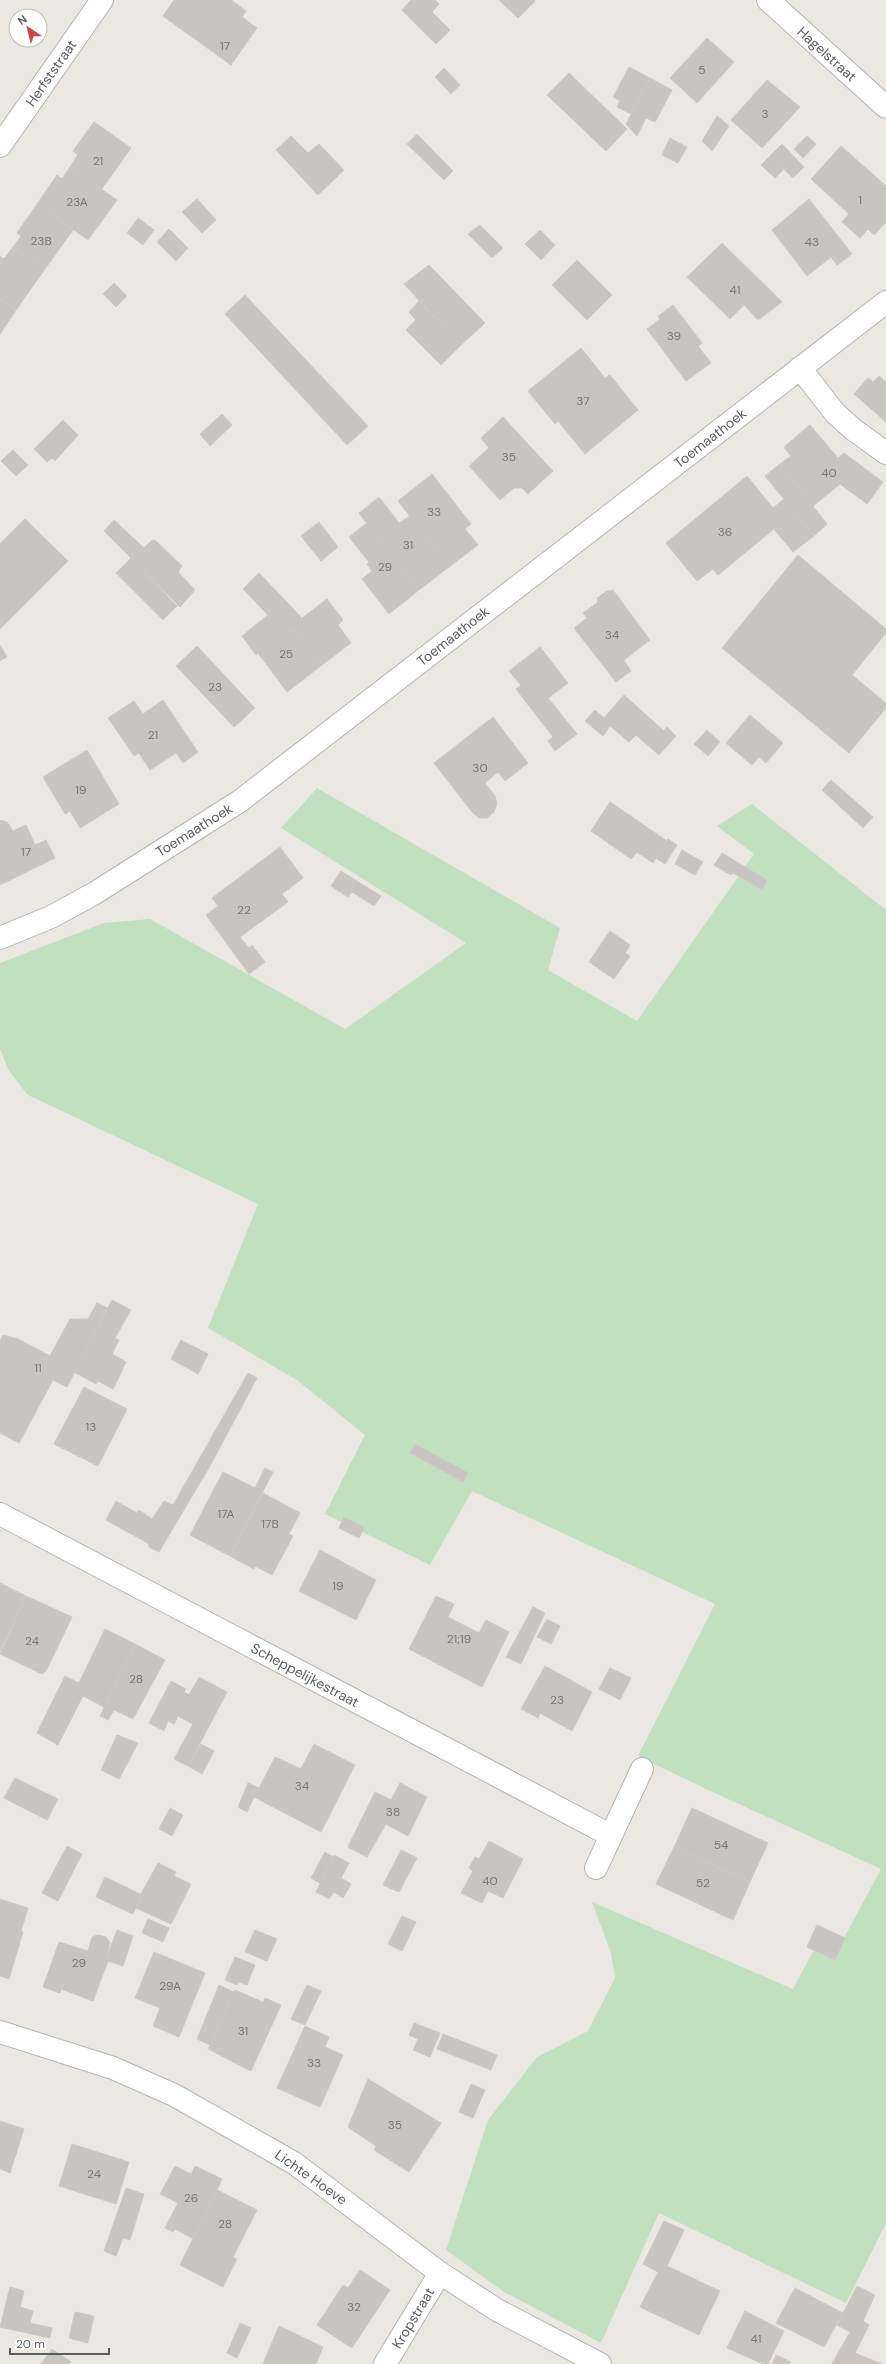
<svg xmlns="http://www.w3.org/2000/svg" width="886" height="2364" font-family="'DM Sans',sans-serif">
<rect width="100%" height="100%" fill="#ebe8e1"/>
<polygon fill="#c1e0c0" points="317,788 560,928 548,970 637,1021 754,854 717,826 752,804 886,910 886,2223 846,2303 659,2213 601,2343 504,2292 446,2250 488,2120 537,2057 588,2031 615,1978 611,1953 592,1902 793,1989 819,1940 838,1949 881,1869 706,1789 638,1756 715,1604 472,1491 430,1565 325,1514 365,1435 297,1380 208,1328 258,1204 28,1095 9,1071 0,1049 0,963 104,923 150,919 345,1029 466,943 281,828"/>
<g fill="#c8c5c0" stroke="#cec9c0">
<polygon points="174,0 231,0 246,11 242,17 257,28 231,65 163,16"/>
<polygon points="411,0 435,0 439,4 432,12 450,30 436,44 402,10"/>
<polygon points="499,0 534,0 535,1 518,18"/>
<polygon points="707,38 734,62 697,103 670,78"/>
<polygon points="629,67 650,78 631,114 617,107 620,101 613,97"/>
<polygon points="444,68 460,85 451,94 435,77"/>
<polygon points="569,73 627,129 606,151 547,95"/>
<polygon points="650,78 672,90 655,122 646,118 637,136 626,124"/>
<polygon points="767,80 800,107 762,148 731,120"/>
<polygon points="717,116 729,126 712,151 702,141"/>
<polygon points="94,122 131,148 101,190 70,167 78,155 73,151"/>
<polygon points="417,134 453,171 444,180 407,144"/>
<polygon points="291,136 308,153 319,144 344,170 318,195 276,150"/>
<polygon points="807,136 816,144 803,158 794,149"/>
<polygon points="670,138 687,147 678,163 662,155"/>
<polygon points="782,144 804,167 793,178 770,156"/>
<polygon points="841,146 886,186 886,222 874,235 868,229 860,238 842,222 849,214 811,179"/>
<polygon points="770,156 784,169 775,178 761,165"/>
<polygon points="70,167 117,200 88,240 37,204 57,175 62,179"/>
<polygon points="197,199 216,220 202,233 182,212"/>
<polygon points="809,199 852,254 837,265 831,257 807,276 772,230"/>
<polygon points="37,204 73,230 45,269 13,247 21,236 17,233"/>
<polygon points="138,218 154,230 143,245 127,233"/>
<polygon points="480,225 503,248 492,258 468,234"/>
<polygon points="169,229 188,248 176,261 157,242"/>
<polygon points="540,230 555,245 541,260 525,244"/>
<polygon points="722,243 782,302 758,320 744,305 730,319 687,277"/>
<polygon points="13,247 45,269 16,310 0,299 0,256 4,259"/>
<polygon points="577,260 612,295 587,320 552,285"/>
<polygon points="429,265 485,323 461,345 404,284"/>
<polygon points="114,283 127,296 116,307 103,294"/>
<polygon points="245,295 368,426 347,445 225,314"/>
<polygon points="0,299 16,310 0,334"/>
<polygon points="419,301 461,345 441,365 406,330 416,320 409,312"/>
<polygon points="673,305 702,343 698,346 711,363 686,381 647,329 660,319 658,316"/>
<polygon points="581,348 605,378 610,375 638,410 585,454 558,421 555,424 528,391"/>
<polygon points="879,376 886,382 886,422 854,394 868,378 873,382"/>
<polygon points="222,414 232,425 210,446 200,434"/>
<polygon points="503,417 553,471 528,494 522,488 514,488 500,500 469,466 489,448 481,438"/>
<polygon points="63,420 78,435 55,461 52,458 47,462 34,449"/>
<polygon points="810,425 838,458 844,453 883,482 867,504 840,484 813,506 780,464 791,456 784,447"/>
<polygon points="13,450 28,465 16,476 1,461"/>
<polygon points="780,464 827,524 814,536 765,476"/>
<polygon points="432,474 471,524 465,529 478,545 449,567 398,501"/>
<polygon points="747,476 773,508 784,499 814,536 793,552 774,529 718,575 713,569 697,581 666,543"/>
<polygon points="379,497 399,523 410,516 449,567 419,590 359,513"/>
<polygon points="25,519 68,561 0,629 0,544"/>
<polygon points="114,520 144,548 152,540 156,541 182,566 178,572 195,590 180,607 104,531"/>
<polygon points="319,522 338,547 321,561 301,536"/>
<polygon points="367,523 419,590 389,614 362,579 372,571 367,564 369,562 349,537"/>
<polygon points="798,555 886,629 886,633 852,675 886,703 886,708 849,753 722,648"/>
<polygon points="131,558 177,606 163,620 116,573"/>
<polygon points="259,573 302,618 327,599 343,620 338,625 351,643 322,665 292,628 285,633 243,589"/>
<polygon points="613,590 650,640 624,660 631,671 616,682 574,628 587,618 583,613 598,602 597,598 607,591"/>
<polygon points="268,615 285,633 292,628 322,665 287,692 258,653 256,655 242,636"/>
<polygon points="0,645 7,657 0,661"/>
<polygon points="197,646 255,708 234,727 176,666"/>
<polygon points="540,647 568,683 548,698 577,734 555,751 548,741 553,737 516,689 521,685 509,671"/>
<polygon points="624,695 664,731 667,727 676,736 659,755 636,735 629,742 610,726 603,736 585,721 595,710 604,718"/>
<polygon points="163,700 198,752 183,763 176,753 150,770 139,753 134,756 108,718 134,701 143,714"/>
<polygon points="750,715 783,743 766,763 759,757 752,765 726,743"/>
<polygon points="493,717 528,763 505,781 498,772 485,783 495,796 497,804 494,812 487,818 479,818 472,812 434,763"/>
<polygon points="707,730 720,742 708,756 694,744"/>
<polygon points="87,750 119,804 80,828 70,811 65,814 43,777"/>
<polygon points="831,780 873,817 863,828 822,790"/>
<polygon points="610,802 667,841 653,863 637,852 631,859 591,831"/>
<polygon points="0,820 7,822 13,831 26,825 35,845 46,840 55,858 0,885"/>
<polygon points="668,839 677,845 665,864 656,858"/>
<polygon points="280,847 303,878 282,894 288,902 240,937 249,948 252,945 265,962 249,974 206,915 218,906 212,898"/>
<polygon points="682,850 703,862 695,875 675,864"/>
<polygon points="722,853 767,880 762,890 741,877 733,873 731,875 714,865"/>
<polygon points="341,871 381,896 374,906 352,892 348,897 331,886"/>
<polygon points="610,931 630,945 625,953 630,956 614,979 589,962"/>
<polygon points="112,1300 131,1310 115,1338 119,1340 112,1354 126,1362 113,1389 98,1381 96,1384 74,1372"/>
<polygon points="97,1303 107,1308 67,1387 53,1380 19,1443 0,1433 0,1341 3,1335 18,1339 50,1356 70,1319 88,1319"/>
<polygon points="181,1340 208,1354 198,1374 171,1359"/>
<polygon points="248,1373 257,1378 210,1466 159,1552 149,1547 149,1544 106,1520 116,1501 137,1513 139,1510 152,1519 164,1501 173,1505"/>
<polygon points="84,1387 127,1409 98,1466 54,1444"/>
<polygon points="415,1444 468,1473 463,1482 410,1453"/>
<polygon points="265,1468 273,1472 230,1556 190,1535 223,1472 255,1488"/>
<polygon points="263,1493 300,1513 289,1534 293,1536 272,1575 255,1566 254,1569 230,1556"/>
<polygon points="344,1517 364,1527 359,1538 339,1528"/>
<polygon points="320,1550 376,1580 356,1620 299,1591"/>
<polygon points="0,1583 26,1596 0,1651"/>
<polygon points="26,1596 72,1617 46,1671 42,1674 0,1654"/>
<polygon points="436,1596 454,1604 448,1617 479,1633 486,1620 509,1632 482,1687 409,1649"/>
<polygon points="533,1607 545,1613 521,1664 506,1657"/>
<polygon points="547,1619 560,1626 551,1644 537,1637"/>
<polygon points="105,1629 135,1644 104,1707 83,1696 58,1745 37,1733 65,1676 79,1683"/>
<polygon points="135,1644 165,1660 133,1719 114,1710 108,1720 100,1716"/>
<polygon points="545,1666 592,1692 572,1731 540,1713 538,1718 521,1709"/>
<polygon points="610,1668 631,1678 620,1700 599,1689"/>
<polygon points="199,1677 227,1692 188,1766 174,1759 193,1724 178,1716 174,1724 168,1721 164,1731 149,1723 171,1681 186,1689 184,1692 189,1695"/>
<polygon points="117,1735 138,1743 119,1779 101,1770"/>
<polygon points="201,1744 214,1751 202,1774 188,1766"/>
<polygon points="314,1744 355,1765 321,1832 254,1797 247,1812 238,1807 248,1783 259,1788 275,1757 301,1769"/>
<polygon points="15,1778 58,1799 47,1820 4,1798"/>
<polygon points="400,1783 427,1797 408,1836 386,1824 367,1857 348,1847 375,1792 391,1800"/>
<polygon points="170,1808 183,1815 172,1836 159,1829"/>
<polygon points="692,1808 768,1843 750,1882 674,1847"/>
<polygon points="489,1841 523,1859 503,1898 488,1891 482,1903 461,1893 473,1871 469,1868 475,1857 479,1859"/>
<polygon points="67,1846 82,1854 58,1901 42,1893"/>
<polygon points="674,1847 750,1882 733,1920 656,1884"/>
<polygon points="401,1850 417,1858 399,1892 383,1885"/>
<polygon points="325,1852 333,1857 320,1883 311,1878"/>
<polygon points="334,1855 349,1863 341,1878 351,1884 343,1898 334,1892 329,1899 316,1892"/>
<polygon points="158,1863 176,1872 174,1876 191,1884 171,1924 134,1907"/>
<polygon points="105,1877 142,1895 133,1914 96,1897"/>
<polygon points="0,1899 28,1908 21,1931 23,1932 9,1979 0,1976"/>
<polygon points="402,1916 416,1922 402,1951 388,1944"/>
<polygon points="148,1919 169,1928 163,1942 142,1933"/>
<polygon points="817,1925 845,1938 835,1960 807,1947"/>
<polygon points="117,1930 133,1936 123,1966 108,1961 93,2001 61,1989 60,1993 43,1987 59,1942 88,1951 92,1937 98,1935 106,1937 110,1943 106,1959"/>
<polygon points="255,1930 277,1939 267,1961 245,1952"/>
<polygon points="154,1952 205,1973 179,2037 153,2026 160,2008 135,1998"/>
<polygon points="235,1957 255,1965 247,1985 239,1982 237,1985 225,1980"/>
<polygon points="219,1985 234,1992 210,2045 197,2039"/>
<polygon points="307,1985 321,1991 305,2025 291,2019"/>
<polygon points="235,1990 263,2002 265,1998 281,2005 251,2071 208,2049"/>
<polygon points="414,2023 440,2033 430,2057 413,2050 418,2039 409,2035"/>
<polygon points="305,2026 329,2037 325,2047 343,2055 320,2107 277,2088"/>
<polygon points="443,2034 497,2055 491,2070 437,2049"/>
<polygon points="368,2079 441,2123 409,2172 374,2150 376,2146 348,2127"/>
<polygon points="471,2084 485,2090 473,2118 459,2112"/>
<polygon points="0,2121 24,2129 10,2173 0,2169"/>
<polygon points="72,2144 129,2162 116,2204 59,2186"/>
<polygon points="175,2166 191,2174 195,2166 222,2179 194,2239 175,2229 173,2232 165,2228 178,2203 160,2194"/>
<polygon points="126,2188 144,2194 130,2240 123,2238 116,2256 104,2251"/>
<polygon points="217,2190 257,2210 233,2257 237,2259 223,2287 180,2265"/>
<polygon points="664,2221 684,2230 667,2266 720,2291 699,2335 640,2307 658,2272 643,2264"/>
<polygon points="360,2270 390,2290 352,2348 317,2325 343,2285 348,2288"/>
<polygon points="857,2286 875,2295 863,2321 869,2325 855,2353 882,2364 832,2364 850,2332 837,2325"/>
<polygon points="10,2287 24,2291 20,2307 33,2311 30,2323 52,2328 50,2338 0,2327"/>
<polygon points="795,2288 843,2313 824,2347 776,2323"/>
<polygon points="745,2311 784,2331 768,2364 763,2364 727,2348"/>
<polygon points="75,2312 94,2316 88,2343 69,2338"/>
<polygon points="240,2323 251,2328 237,2358 227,2353"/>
<polygon points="279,2326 323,2347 316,2364 263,2364"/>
<polygon points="52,2349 71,2362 69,2364 41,2364"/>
<polygon points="776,2355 791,2362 789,2364 772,2364"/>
</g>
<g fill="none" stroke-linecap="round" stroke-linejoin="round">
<defs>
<g id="minor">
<polyline points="768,0 886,107"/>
<polyline points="0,146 102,0"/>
<polyline points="800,368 835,413 854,430 886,453"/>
<polyline points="0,938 51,917 95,893 240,801 886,302"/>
<polyline points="0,1514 610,1835"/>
<polyline points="596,1868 642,1769"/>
<polyline points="0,2032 113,2068 174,2095 294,2163 440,2273 497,2310 600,2364"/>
<polyline points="385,2364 440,2273"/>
</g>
</defs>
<use href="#minor" stroke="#b1b4b7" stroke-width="24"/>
<use href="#minor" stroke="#fff" stroke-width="22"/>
</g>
<g text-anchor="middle" stroke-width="4" stroke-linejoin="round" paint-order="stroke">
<g font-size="12" fill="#757778">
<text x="225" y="50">17</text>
<text x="702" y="74">5</text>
<text x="765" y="118">3</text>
<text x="98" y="165">21</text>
<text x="860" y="204">1</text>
<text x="77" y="206">23A</text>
<text x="41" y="245">23B</text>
<text x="812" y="246">43</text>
<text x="735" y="294">41</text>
<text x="674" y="340">39</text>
<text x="583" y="405">37</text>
<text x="509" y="461">35</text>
<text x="829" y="477">40</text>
<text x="434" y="516">33</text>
<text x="725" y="536">36</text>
<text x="408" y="549">31</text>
<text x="385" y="571">29</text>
<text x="612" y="639">34</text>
<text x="286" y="658">25</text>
<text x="215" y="691">23</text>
<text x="153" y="739">21</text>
<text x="480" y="772">30</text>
<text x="81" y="794">19</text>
<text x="26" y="856">17</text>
<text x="244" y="914">22</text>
<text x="38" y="1372">11</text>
<text x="91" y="1431">13</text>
<text x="226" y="1518">17A</text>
<text x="270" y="1528">17B</text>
<text x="338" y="1590">19</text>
<text x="459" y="1643">21;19</text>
<text x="32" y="1645">24</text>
<text x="136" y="1683">28</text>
<text x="557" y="1704">23</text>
<text x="302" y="1790">34</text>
<text x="393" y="1816">38</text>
<text x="721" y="1849">54</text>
<text x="490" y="1885">40</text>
<text x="703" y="1887">52</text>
<text x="79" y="1967">29</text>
<text x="170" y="1990">29A</text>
<text x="243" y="2035">31</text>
<text x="314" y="2067">33</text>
<text x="395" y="2129">35</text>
<text x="94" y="2178">24</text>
<text x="191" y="2202">26</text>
<text x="225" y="2228">28</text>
<text x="354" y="2311">32</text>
<text x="756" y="2343">41</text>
</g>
<g font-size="14" fill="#595d60" stroke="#fff">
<text transform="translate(827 54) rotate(42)" y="5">Hagelstraat</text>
<text transform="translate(51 73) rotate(-55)" y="5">Herfststraat</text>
<text transform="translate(710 438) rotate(-38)" y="5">Toemaathoek</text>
<text transform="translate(453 636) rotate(-38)" y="5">Toemaathoek</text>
<text transform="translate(194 830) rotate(-32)" y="5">Toemaathoek</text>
<text transform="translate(305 1675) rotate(28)" y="5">Scheppelijkestraat</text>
<text transform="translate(311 2177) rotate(35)" y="5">Lichte Hoeve</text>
<text transform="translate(413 2318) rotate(-59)" y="5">Kropstraat</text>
</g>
</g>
<g transform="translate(28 28) rotate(325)"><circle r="19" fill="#ffffff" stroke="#bdbebf"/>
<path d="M0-3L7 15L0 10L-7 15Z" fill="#d3443e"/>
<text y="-6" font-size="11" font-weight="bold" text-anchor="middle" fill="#595d60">N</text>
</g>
<path d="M10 2348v6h99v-6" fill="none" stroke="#595d60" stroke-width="2"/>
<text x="16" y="2348" font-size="12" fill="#595d60" stroke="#ffffff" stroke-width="3" paint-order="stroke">20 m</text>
</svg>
